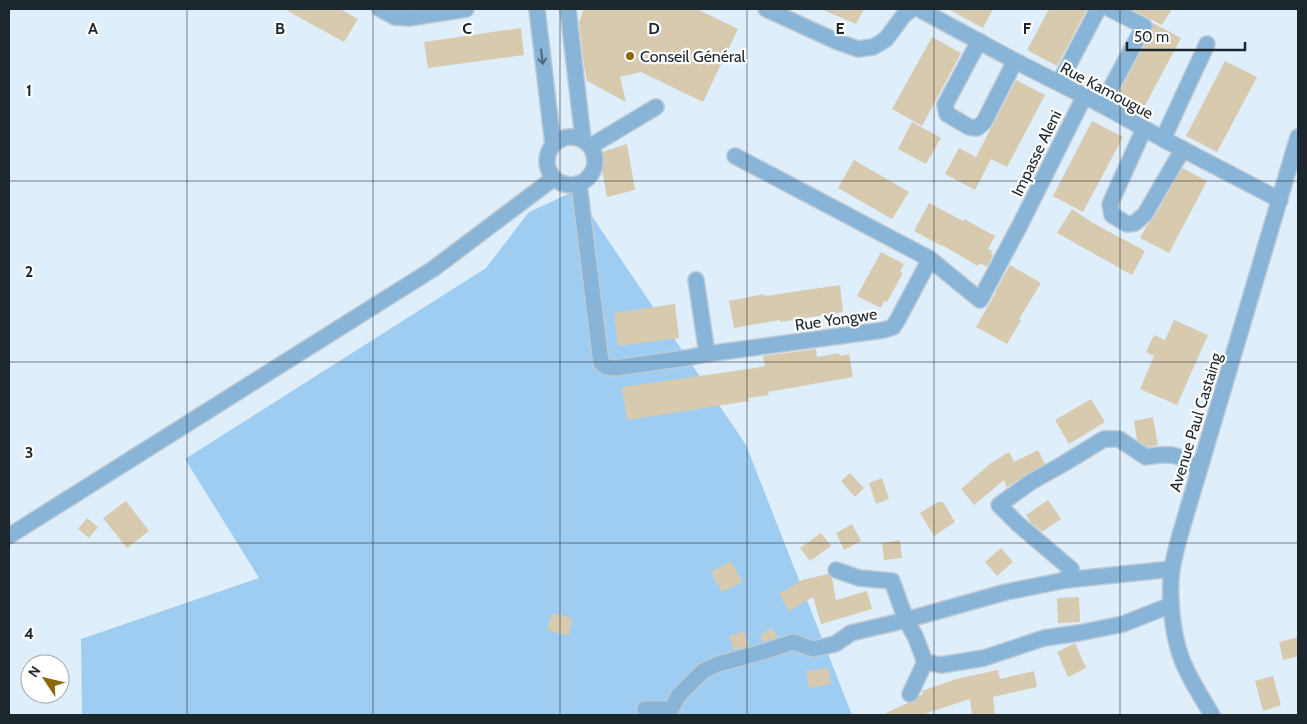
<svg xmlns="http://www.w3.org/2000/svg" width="1307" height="724" font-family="Cabin,sans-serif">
<rect width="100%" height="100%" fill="#dfeefb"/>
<polygon fill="#9fcdf1" points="575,191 746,445 852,715 82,715 81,639 259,578 185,459 486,268 529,212"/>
<g fill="#d8caaf">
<polygon points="284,9 340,9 358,19 344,42"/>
<polygon points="584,9 697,9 738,29 703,102 641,72 620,77 626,102 587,81 584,66 579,22"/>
<polygon points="821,9 864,9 856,24"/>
<polygon points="948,9 993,9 983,28"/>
<polygon points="1049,9 1087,9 1057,66 1027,50"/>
<polygon points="1131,9 1172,9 1162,25"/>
<polygon points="1153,23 1181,38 1142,111 1117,97 1152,30"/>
<polygon points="521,28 524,55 428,68 424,42"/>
<polygon points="932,37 961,53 922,126 892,109"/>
<polygon points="1225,61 1257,77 1217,152 1186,136"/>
<polygon points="1016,80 1045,95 1007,167 991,159 975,190 945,174 959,148 976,157"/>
<polygon points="1092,121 1123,137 1083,212 1053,196"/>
<polygon points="912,122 941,138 926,164 898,149"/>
<polygon points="627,144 635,190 607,197 599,153"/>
<polygon points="854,160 909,192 892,219 838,188"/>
<polygon points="1182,168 1207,181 1169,253 1140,238 1147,225 1153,219"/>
<polygon points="929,203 963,221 964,219 995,236 988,249 992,251 991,254 993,255 987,267 980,263 978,266 942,245 942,246 914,231"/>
<polygon points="1072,209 1093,223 1145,251 1132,275 1057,233"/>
<polygon points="881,252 904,264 900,272 903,273 887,302 884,301 881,308 857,296"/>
<polygon points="1010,265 1041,283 1019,319 1021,320 1007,344 976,327 996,292 995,292"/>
<polygon points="840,285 843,312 780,322 780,320 734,328 729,301 764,294 765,296"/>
<polygon points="675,304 679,338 618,346 614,313"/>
<polygon points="1174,320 1208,335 1177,405 1140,389 1154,356 1146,352 1154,335 1165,340"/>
<polygon points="816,349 817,357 839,353 840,356 849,354 853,377 768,392 769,395 748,398 749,401 627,420 622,387 755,368 765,366 763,356"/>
<polygon points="1091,399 1105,422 1069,444 1055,420"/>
<polygon points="1153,417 1158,445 1147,447 1137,440 1134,421"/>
<polygon points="1038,450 1045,464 1007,487 1004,480 974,505 961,489 991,463 1009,452 1014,462"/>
<polygon points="850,473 864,488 855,497 841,481"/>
<polygon points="882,478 889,499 876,504 869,483"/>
<polygon points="1048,500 1061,519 1042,532 1031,523 1026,515"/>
<polygon points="126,501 149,531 127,548 103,518"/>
<polygon points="938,502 943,502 955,522 934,536 920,513"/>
<polygon points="87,518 98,527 89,538 78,529"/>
<polygon points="852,524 861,541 844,550 836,533"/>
<polygon points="821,533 831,546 810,561 800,548"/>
<polygon points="900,540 902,558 884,560 882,543"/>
<polygon points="1001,548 1013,562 997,576 985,562"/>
<polygon points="731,561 742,582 722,592 711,572"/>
<polygon points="828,574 832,578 836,600 867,591 872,609 821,624 813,597 789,611 779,594 802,580"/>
<polygon points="1079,597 1080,622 1058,623 1057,598"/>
<polygon points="552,613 573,618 568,636 547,630"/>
<polygon points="771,628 778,637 763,642 760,636"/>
<polygon points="744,631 749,646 734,650 729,636"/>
<polygon points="1298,637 1298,656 1283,660 1279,642"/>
<polygon points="1075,643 1086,668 1068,677 1057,652"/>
<polygon points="828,668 831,684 809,688 806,671"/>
<polygon points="998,670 1000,679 1034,671 1037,687 993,697 995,715 972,715 970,699 921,715 882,715 907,703 911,703 915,702 919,696 923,694 922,691 956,679"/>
<polygon points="1273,676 1281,705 1263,711 1255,681"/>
</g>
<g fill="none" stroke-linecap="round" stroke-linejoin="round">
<defs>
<g id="street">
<polyline points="380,9 395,17 409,18 466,9"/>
<polyline points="537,9 553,145"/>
<polyline points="568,9 583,139"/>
<polyline points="766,9 838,42 858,49 873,47 880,43 886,39 904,15 912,9"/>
<polyline points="919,9 1015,61 1102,105 1163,139 1280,200"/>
<polyline points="979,41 945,105 947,114 969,127 977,128 984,122 1015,61"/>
<polyline points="1059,83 1098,9"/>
<polyline points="1102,105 1144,26 1110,9"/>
<polyline points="1144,129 1110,204 1112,215 1127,224 1135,223 1145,214 1183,149"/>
<circle cx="571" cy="161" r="24"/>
<polyline points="1163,139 1207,44"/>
<polyline points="591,146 656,107"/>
<polyline points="735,156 930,259 980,300 1020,225 1084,97"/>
<polyline points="579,184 601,363 606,367 615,368 686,358 707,354 884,330 893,327 897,321 930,259"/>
<polyline points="696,280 707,354"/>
<polyline points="9,536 433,269 554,178"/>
<polyline points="836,570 859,578 892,581 906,620 915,636 925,662 910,694"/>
<path d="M 1066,580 L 1071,569 L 1018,524 L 999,505 L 1031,482 L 1063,464 L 1104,439 L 1119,439 L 1146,457 C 1173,452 1177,454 1199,469"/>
<polyline points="925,662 941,665 984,658 1044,638 1079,633 1123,624 1171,605"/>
<polyline points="645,709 671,709 679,695 703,671 718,664 759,653 793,642 813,649 835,644 851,633 906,620 1006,592 1066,580 1172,569"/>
<path d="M 1212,715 C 1204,701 1194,686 1187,671 C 1173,645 1168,598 1172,569 C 1174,557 1177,546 1180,535 L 1298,137"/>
</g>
</defs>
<use href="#street" stroke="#bccad6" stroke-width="18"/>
<use href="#street" stroke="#88b4d7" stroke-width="15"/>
</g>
<defs><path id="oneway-shaft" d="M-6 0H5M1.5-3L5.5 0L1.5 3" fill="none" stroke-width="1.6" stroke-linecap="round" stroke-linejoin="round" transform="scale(1.25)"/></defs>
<use stroke="#4d6679" href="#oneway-shaft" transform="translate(542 57) rotate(83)"/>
<path fill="none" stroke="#1c262d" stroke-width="1" stroke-opacity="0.55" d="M 187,9 L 187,715M 373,9 L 373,715M 560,9 L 560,715M 747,9 L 747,715M 934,9 L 934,715M 1120,9 L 1120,715M 9,181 L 1298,181M 9,362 L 1298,362M 9,543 L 1298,543"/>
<circle fill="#8e690c" stroke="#fff" stroke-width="2" cx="630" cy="56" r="5"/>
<g text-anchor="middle" stroke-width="4.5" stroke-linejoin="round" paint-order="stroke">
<g font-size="16" fill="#1c262d" stroke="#fff" text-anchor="start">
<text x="640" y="62">Conseil Général</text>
</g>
<g font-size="16" fill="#1c262d" stroke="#fff">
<text transform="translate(1107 90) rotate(28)" y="6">Rue Kamougue</text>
<text transform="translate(1036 153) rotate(-64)" y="6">Impasse Aleni</text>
<text transform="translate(836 319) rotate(-8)" y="6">Rue Yongwe</text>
<text transform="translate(1195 422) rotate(-73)" y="6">Avenue Paul Castaing</text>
</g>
</g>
<g font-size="16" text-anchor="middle" font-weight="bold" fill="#1c262d" stroke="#fff" stroke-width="4.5" stroke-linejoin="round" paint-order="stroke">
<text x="93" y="34">A</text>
<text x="280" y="34">B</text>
<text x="467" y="34">C</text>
<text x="654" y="34">D</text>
<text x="840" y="34">E</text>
<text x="1027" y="34">F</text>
<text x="29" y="96">1</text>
<text x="29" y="277">2</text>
<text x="29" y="458">3</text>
<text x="29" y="639">4</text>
</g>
<rect width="1307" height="724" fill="none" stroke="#1c262d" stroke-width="20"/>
<g transform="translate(45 679) rotate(305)"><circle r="24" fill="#ffffff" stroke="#a4a8ab"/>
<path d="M0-4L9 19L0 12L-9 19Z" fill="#8e690c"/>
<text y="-8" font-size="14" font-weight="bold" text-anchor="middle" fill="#1c262d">N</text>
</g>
<path d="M1127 42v8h118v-8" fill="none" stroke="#1c262d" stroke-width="2.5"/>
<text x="1134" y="42" font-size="15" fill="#1c262d" stroke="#ffffff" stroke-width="4" paint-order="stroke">50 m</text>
</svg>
